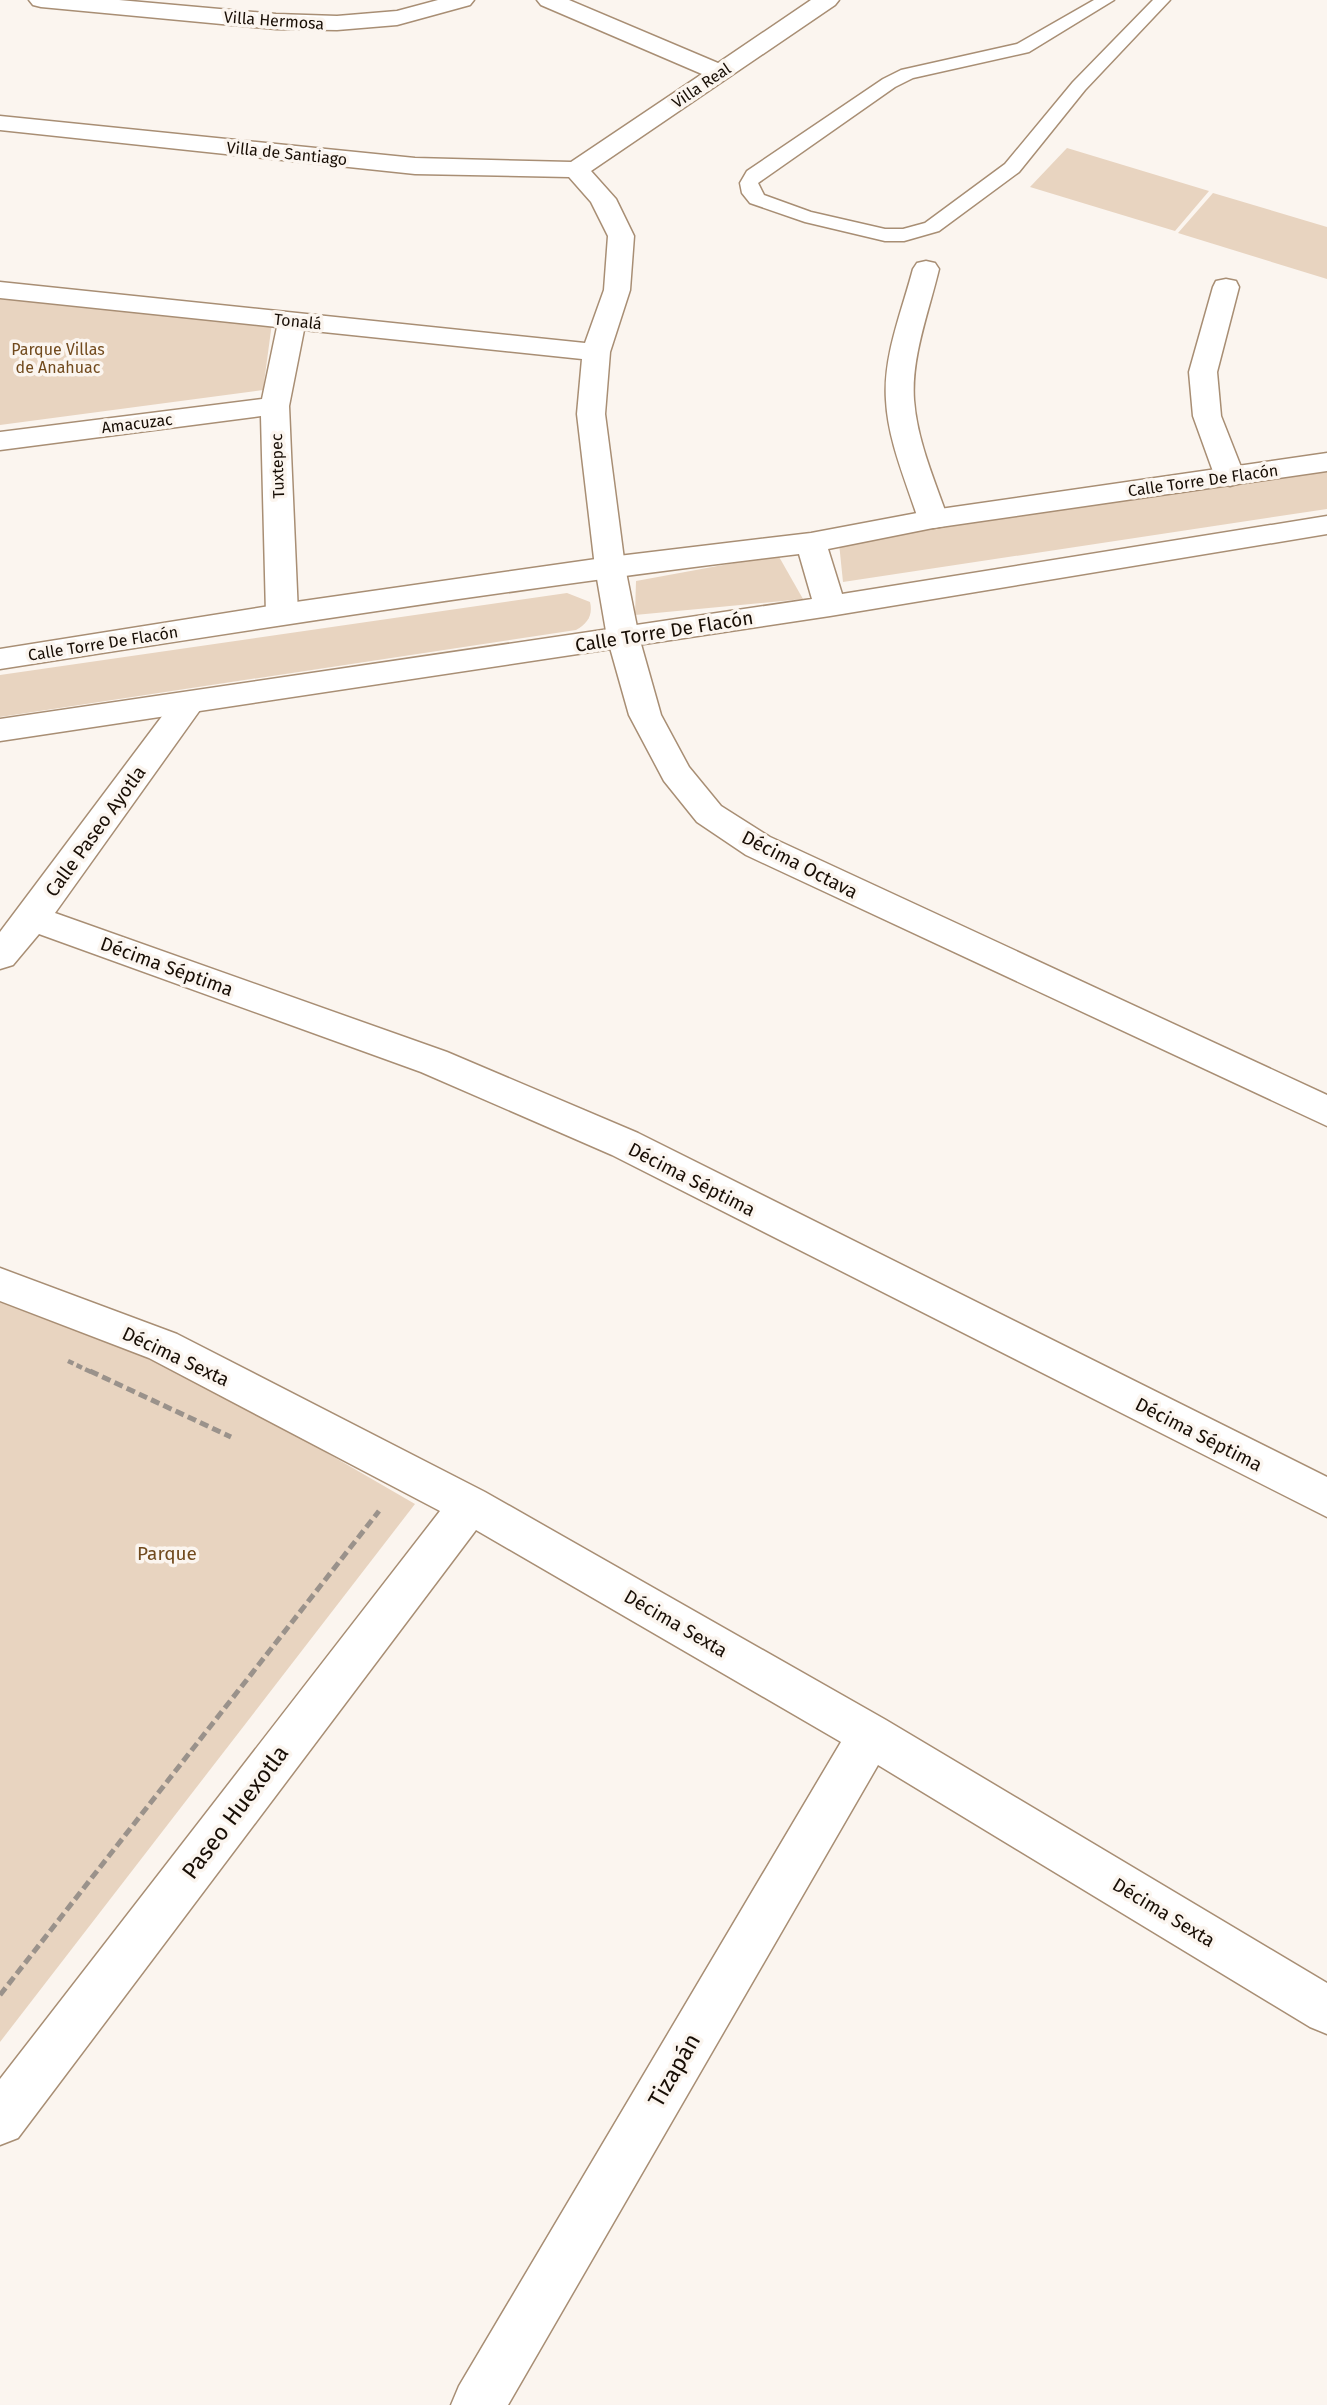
<svg xmlns="http://www.w3.org/2000/svg" width="1327" height="2405" font-family="'Fira Sans',sans-serif">
<rect width="100%" height="100%" fill="#fbf5ef"/>
<g fill="#e8d4c0">
<polygon points="1067,148 1209,191 1175,231 1030,187"/>
<polygon points="1213,193 1327,227 1327,279 1178,233"/>
<polygon points="0,293 272,323 263,390 0,425"/>
<polygon points="1327,470 1327,509 843,582 839,543"/>
<polygon points="778,555 803,599 635,615 636,581"/>
<path d="M 567,593 L 590,602 C 593,615 588,623 576,630 L 0,717 L 0,675 Z"/>
<polygon points="0,1295 158,1355 415,1504 0,2042"/>
</g>
<g fill="none" stroke-linecap="round" stroke-linejoin="round">
<defs>
<polygon id="lane" points="1094,0 1114,0 1029,52 913,78 895,87 758,183 764,195 811,212 885,229 903,229 925,223 1005,164 1073,82 1153,0 1170,0 1085,90 1019,172 939,231 904,241 885,241 805,222 750,203 742,193 740,183 747,171 883,79 901,70 1017,44"/>
<g id="street">
<polygon points="29,0 119,0 276,14 337,16 397,11 438,0 474,0 470,5 397,25 337,30 276,29 41,7 33,5"/>
<polygon points="537,0 569,0 718,63 811,0 839,0 835,5 591,171 616,199 634,236 630,290 610,352 605,414 625,567 639,637 661,715 689,767 721,806 770,837 1327,1095 1327,1126 746,855 697,822 664,781 629,715 607,637 595,567 577,414 582,359 304,330 289,406 298,614 293,621 282,624 271,621 266,614 261,416 0,450 0,432 262,399 277,327 0,298 0,282 585,343 604,290 608,236 591,202 569,177 415,174 0,130 0,116 415,158 571,162 702,74 541,5"/>
<path d="M 926,261 L 935,263 L 939,269 C 929,311 911,357 914,400 C 917,441 935,481 948,519 L 944,526 L 933,528 L 922,526 L 918,519 C 906,481 888,441 886,400 C 883,356 902,311 913,269 L 917,263 Z"/>
<polygon points="1226,279 1236,281 1239,287 1217,372 1221,416 1245,477 1240,483 1230,486 1220,483 1215,477 1193,416 1189,372 1213,287 1216,281"/>
<polygon points="189,692 200,695 205,703 55,913 447,1052 638,1133 1327,1477 1327,1517 612,1155 421,1072 39,934 13,965 0,969 0,932 178,695"/>
<polygon points="0,1268 177,1334 485,1492 886,1720 1327,1983 1327,2034 1310,2027 878,1765 508,2405 451,2405 459,2386 841,1742 476,1530 18,2138 0,2145 0,2079 440,1511 149,1358 0,1301"/>
</g>
<path id="secondary" d="M 1327,453 L 1327,471 L 933,528 L 828,549 L 842,594 L 1327,516 L 1327,534 L 830,616 L 0,741 L 0,719 L 812,599 L 799,554 C 532,586 266,627 0,669 L 0,649 L 282,604 L 610,557 L 811,533 L 933,510 Z"/>
</defs>
<use href="#lane" stroke="#a88e74" stroke-width="3"/>
<use href="#street" stroke="#a88e74" stroke-width="3"/>
<use href="#secondary" stroke="#a88e74" stroke-width="3"/>
<polyline stroke="#9a928b" stroke-width="4.5" stroke-dasharray="6 3.5" stroke-linecap="butt" points="68,1361 93,1373"/>
<g stroke="#9a928b" stroke-width="5" stroke-dasharray="9 4.5" stroke-linecap="butt">
<polyline points="90,1371 231,1437"/>
<polyline points="0,1995 379,1511"/>
</g>
<use href="#lane" fill="#fff" fill-rule="evenodd"/>
<use href="#street" fill="#fff" fill-rule="evenodd"/>
<use href="#secondary" fill="#fff" fill-rule="evenodd"/>
</g>
<g text-anchor="middle" stroke-width="7" stroke-linejoin="round" paint-order="stroke">
<g font-size="16" fill="#180e05" stroke="#fbf5ef">
<text transform="translate(274 20) rotate(4)" y="6">Villa Hermosa</text>
<text transform="translate(701 85) rotate(-34)" y="6">Villa Real</text>
<text transform="translate(287 153) rotate(6)" y="6">Villa de Santiago</text>
<text transform="translate(298 321) rotate(6)" y="6">Tonalá</text>
<text transform="translate(137 423) rotate(-7)" y="6">Amacuzac</text>
<text transform="translate(277 466) rotate(-92)" y="6">Tuxtepec</text>
<text transform="translate(1203 480) rotate(-8)" y="6">Calle Torre De Flacón</text>
<text transform="translate(103 643) rotate(-9)" y="6">Calle Torre De Flacón</text>
</g>
<g font-size="16" fill="#714a1d" stroke="#fbf5ef">
<text x="58" y="355">Parque Villas<tspan x="58" dy="18">de Anahuac</tspan></text>
</g>
<g font-size="19" fill="#180e05" stroke="#fbf5ef">
<text transform="translate(664 631) rotate(-9)" y="7">Calle Torre De Flacón</text>
<text transform="translate(95 831) rotate(-54)" y="7">Calle Paseo Ayotla</text>
<text transform="translate(800 864) rotate(27)" y="7">Décima Octava</text>
<text transform="translate(167 966) rotate(20)" y="7">Décima Séptima</text>
<text transform="translate(692 1179) rotate(27)" y="7">Décima Séptima</text>
<text transform="translate(176 1356) rotate(25)" y="7">Décima Sexta</text>
<text transform="translate(1199 1434) rotate(27)" y="7">Décima Séptima</text>
<text transform="translate(676 1623) rotate(30)" y="7">Décima Sexta</text>
<text transform="translate(1164 1912) rotate(31)" y="7">Décima Sexta</text>
</g>
<g font-size="19" fill="#714a1d" stroke="#fbf5ef">
<text x="167" y="1560">Parque</text>
</g>
<g font-size="23" fill="#180e05" stroke="#fbf5ef">
<text transform="translate(235 1812) rotate(-53)" y="8">Paseo Huexotla</text>
<text transform="translate(674 2070) rotate(-60)" y="8">Tizapán</text>
</g>
</g>
</svg>
